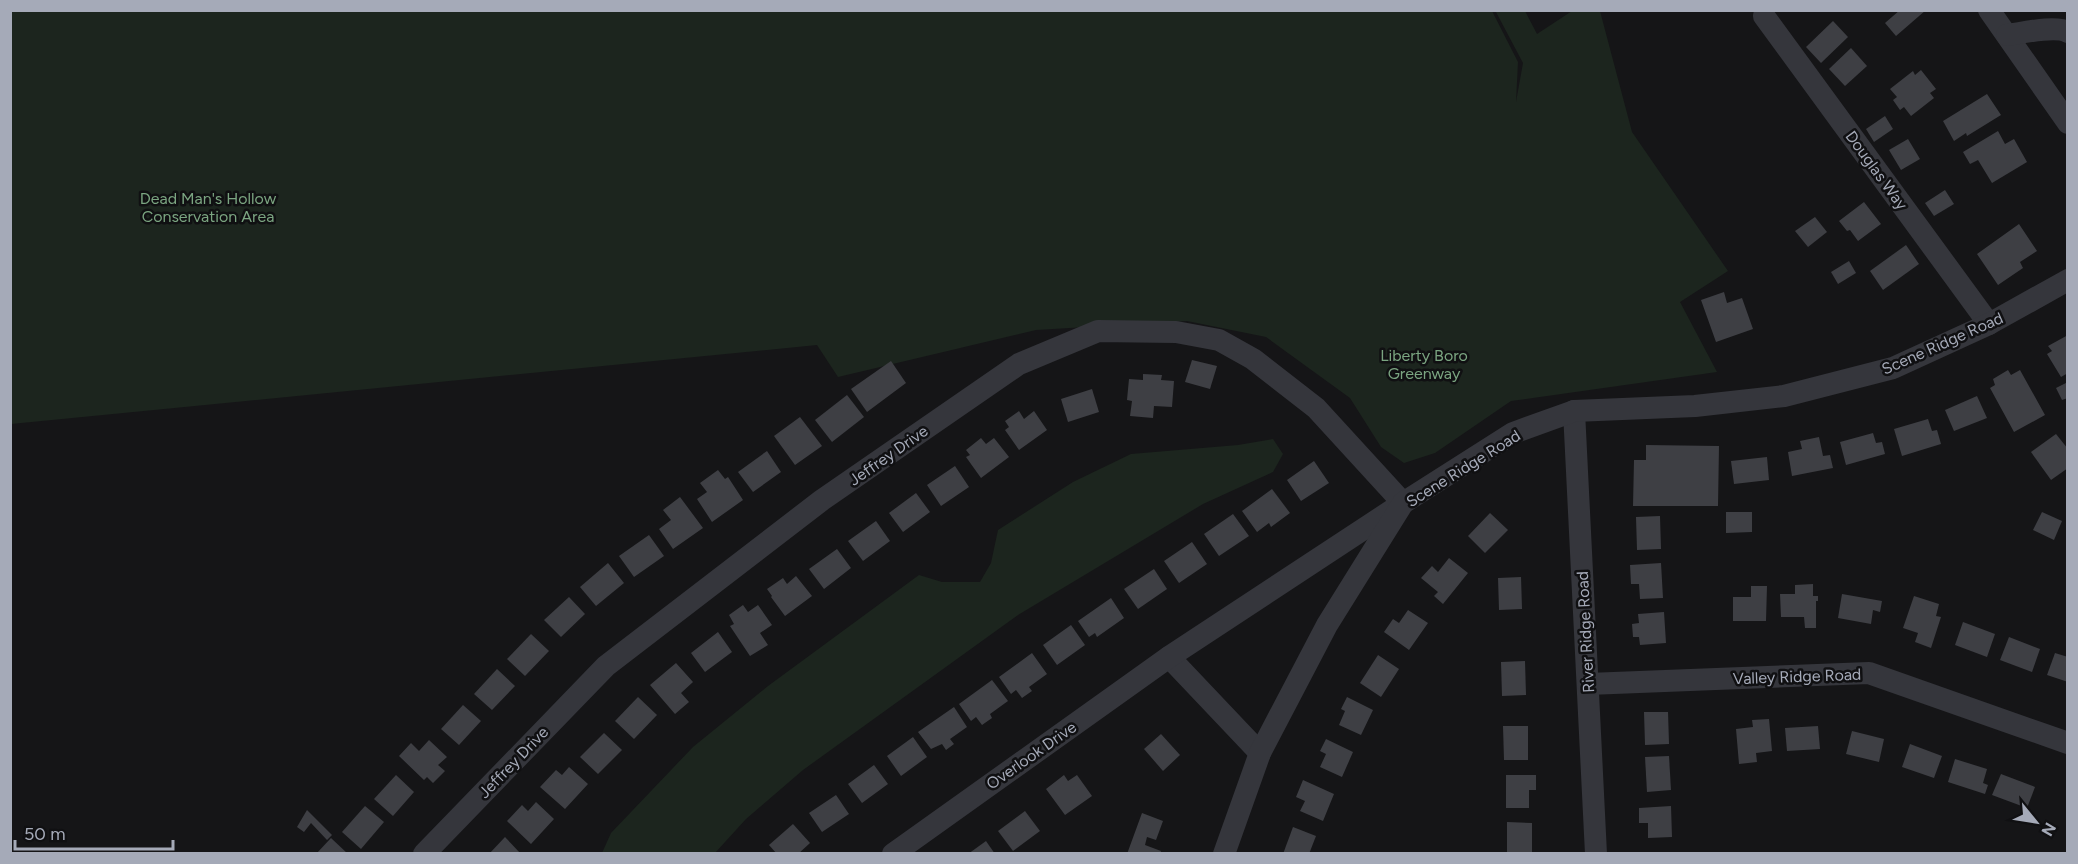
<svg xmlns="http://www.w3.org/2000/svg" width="2078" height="864" font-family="Figtree,sans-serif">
<rect width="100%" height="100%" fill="#151517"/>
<g fill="#1c251e">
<polygon points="1497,10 1525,11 1537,34 1572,11 1600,11 1632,132 1728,271 1680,302 1717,372 1511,401 1435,453 1404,463 1381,447 1350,398 1266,337 1187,321 1036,330 838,377 817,345 11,424 11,11 1492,11 1518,62 1516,102 1523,63 1496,12"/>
<polygon points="1273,439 1283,454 1273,472 1203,504 1018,615 803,770 746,819 715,853 602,853 611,833 693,747 768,686 919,575 942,582 980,582 991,563 998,530 1073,482 1131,454 1238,445"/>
</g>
<g fill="#3e3f44">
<polygon points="1900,10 1926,10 1896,36 1885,23"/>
<polygon points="1833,21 1848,37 1821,63 1806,47"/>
<polygon points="1851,48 1867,66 1845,86 1829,69"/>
<polygon points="1921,70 1936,89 1930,93 1934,98 1911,116 1904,107 1900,110 1893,100 1897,97 1890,89 1913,71 1915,75"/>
<polygon points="1987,94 2001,115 1967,136 1966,133 1954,141 1943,121"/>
<polygon points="1885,116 1893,129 1874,142 1866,129"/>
<polygon points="1998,131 2005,144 2014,139 2027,162 1992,183 1978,160 1970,164 1963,152"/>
<polygon points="1908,139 1920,159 1901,170 1889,150"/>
<polygon points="1945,190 1954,204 1934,216 1925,203"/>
<polygon points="1864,202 1881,224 1858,241 1850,230 1847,231 1839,221"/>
<polygon points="1815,217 1827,232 1808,247 1795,231"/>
<polygon points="2019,224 2037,251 2020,262 2023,268 1998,285 1977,254"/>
<polygon points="1906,245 1919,264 1883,290 1870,271"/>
<polygon points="1849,261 1856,273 1838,284 1831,272"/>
<polygon points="1724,292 1727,303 1742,298 1753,329 1716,342 1701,300"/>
<polygon points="2068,335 2068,373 2061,377 2047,354 2052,351 2048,346"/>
<polygon points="1192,360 1217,366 1210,389 1185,382"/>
<polygon points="891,361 906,383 867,412 851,389"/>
<polygon points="2008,370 2011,375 2020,370 2045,415 2014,432 1990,388 1995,385 1993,379"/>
<polygon points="1143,374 1162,375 1161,380 1174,381 1172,407 1154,406 1153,418 1130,416 1132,401 1127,400 1129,379 1143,380"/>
<polygon points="2068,382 2068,398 2062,400 2056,388"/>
<polygon points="1092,389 1099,412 1068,422 1061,399"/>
<polygon points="847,395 864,417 832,442 815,420"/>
<polygon points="1977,396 1987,418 1954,431 1945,410"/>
<polygon points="1019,411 1024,419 1034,411 1047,430 1019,450 1005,430 1009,427 1005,421"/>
<polygon points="800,417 822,446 795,465 774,436"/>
<polygon points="1928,419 1932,431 1937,430 1941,444 1902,456 1894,429"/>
<polygon points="1873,433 1876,443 1882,442 1885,454 1846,465 1840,442"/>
<polygon points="2056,434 2068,449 2068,468 2051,480 2031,452"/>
<polygon points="1819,437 1823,456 1830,455 1833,468 1792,476 1788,452 1802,449 1800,441"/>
<polygon points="981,438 986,444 994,438 1009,457 981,478 966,457 970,455 966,450"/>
<polygon points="1646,445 1719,446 1718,506 1633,506 1634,460 1646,460"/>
<polygon points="767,451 781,472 753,492 738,472"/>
<polygon points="1767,457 1769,480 1734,484 1731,461"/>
<polygon points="1314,461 1329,483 1301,501 1287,480"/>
<polygon points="955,466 969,487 941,506 927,485"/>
<polygon points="718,470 725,479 728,477 743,500 712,522 697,499 707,492 700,483"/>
<polygon points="1272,489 1290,513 1271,527 1269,523 1257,532 1242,511"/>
<polygon points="916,493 930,512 903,532 889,513"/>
<polygon points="680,497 703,528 673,549 659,529 671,520 663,510"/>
<polygon points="1726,512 1752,512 1752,532 1726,533"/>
<polygon points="2042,512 2062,521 2054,540 2033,530"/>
<polygon points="1490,513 1508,530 1485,553 1468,536"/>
<polygon points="1233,514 1249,536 1219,556 1204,534"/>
<polygon points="1660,516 1661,549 1637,550 1636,517"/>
<polygon points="876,521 890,541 863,561 848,541"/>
<polygon points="649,535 664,556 634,577 619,556"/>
<polygon points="1192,542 1207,564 1179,583 1164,561"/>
<polygon points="837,549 851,568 824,589 809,569"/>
<polygon points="1449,558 1468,573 1443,604 1434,596 1438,592 1421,578 1432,566 1438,572"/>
<polygon points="608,563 624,583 596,606 580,587"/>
<polygon points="1661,563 1663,598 1640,599 1639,584 1631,584 1630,565"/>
<polygon points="1154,569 1167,589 1138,609 1124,589"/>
<polygon points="796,576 812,596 785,616 771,597 772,596 767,589 783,578 787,584"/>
<polygon points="1521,577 1522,609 1499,610 1498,578"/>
<polygon points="1813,584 1813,596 1818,596 1818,601 1816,601 1816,628 1805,628 1804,617 1781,617 1780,594 1795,594 1795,585"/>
<polygon points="1751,586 1767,586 1766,621 1733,621 1733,597 1751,597"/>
<polygon points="1842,594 1882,601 1880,612 1873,610 1871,624 1838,618"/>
<polygon points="1914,596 1939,604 1936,616 1941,617 1931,648 1915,642 1918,633 1903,628"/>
<polygon points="569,597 585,614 561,637 544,620"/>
<polygon points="1111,598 1124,618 1097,637 1095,633 1089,637 1078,621"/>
<polygon points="743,605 748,612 758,605 772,625 760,633 768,645 750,656 730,626 734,624 729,615"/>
<polygon points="1408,610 1428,623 1409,650 1384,632 1393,619 1399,623"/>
<polygon points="1664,612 1666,643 1640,645 1639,637 1633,637 1632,624 1639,623 1638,614"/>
<polygon points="1963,622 1995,634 1987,657 1955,645"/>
<polygon points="1071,625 1085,645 1057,665 1043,645"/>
<polygon points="718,632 732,652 705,672 691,653"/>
<polygon points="531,634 549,651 525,676 507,659"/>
<polygon points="2009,637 2040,649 2032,672 2000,660"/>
<polygon points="1032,653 1047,674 1029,687 1032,691 1022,698 1016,690 1011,694 999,677"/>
<polygon points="2055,653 2068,657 2068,682 2047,675"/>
<polygon points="1378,655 1399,669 1381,697 1360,683"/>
<polygon points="1525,661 1526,695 1502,696 1501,662"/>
<polygon points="676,663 693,682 681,693 689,702 675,714 650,685"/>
<polygon points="497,669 515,686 492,710 474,694"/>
<polygon points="992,680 1008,701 990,714 992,718 982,725 976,717 971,721 959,704"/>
<polygon points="638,697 657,715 634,739 615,721"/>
<polygon points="1347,697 1373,710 1361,735 1339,725 1345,711 1341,709"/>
<polygon points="463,705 481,721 459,745 441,729"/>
<polygon points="954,707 967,727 950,739 954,744 946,750 942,744 931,749 918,732"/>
<polygon points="1644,712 1668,712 1669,744 1645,745"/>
<polygon points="1769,719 1772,751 1756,753 1757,762 1739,764 1736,729 1753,727 1752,720"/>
<polygon points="1503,726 1528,726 1528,760 1504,760"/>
<polygon points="1818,726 1820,749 1787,751 1785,728"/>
<polygon points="1852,731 1884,739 1879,762 1846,754"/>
<polygon points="604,733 622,750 598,774 580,757"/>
<polygon points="1161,734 1180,755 1163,771 1144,749"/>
<polygon points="913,737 927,757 901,776 887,756"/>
<polygon points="1326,739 1353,752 1342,777 1320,767 1326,754 1320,751"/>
<polygon points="429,740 447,757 438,765 445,771 433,783 427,777 424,780 399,756 411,743 419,751"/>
<polygon points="1910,744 1942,756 1934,778 1902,767"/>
<polygon points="1669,756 1671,790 1647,792 1645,757"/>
<polygon points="1955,759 1987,769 1983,783 1988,785 1985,794 1948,782"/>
<polygon points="874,765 888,784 862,803 848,784"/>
<polygon points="569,767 588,784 565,809 540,787 556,770 562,775"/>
<polygon points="2001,774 2035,787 2027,808 1992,795"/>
<polygon points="396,775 414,792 393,816 374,799"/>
<polygon points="1064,775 1068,781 1077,775 1092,796 1065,815 1046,789"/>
<polygon points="1506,775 1536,775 1536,790 1529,790 1529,808 1506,808"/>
<polygon points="1303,780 1334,794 1323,821 1300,811 1305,801 1296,797"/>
<polygon points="836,795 849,814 822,832 809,813"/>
<polygon points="536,802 554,819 531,844 507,821 522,805 528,811"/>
<polygon points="365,806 384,822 361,849 342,832"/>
<polygon points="1671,806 1672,837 1648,838 1648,823 1639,823 1639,808"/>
<polygon points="307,810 332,835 327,840 311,823 304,832 297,827"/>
<polygon points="1025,811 1040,831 1013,851 998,831"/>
<polygon points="1142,813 1163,821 1156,840 1147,837 1145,845 1161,851 1160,854 1127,854"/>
<polygon points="1507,822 1532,823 1532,854 1507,854"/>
<polygon points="793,824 810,843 798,854 777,854 769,845"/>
<polygon points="1293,827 1316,836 1309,854 1283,854"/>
<polygon points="505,837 521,854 489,854"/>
<polygon points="331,838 348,854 316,854"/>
<polygon points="986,841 995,854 968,854"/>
</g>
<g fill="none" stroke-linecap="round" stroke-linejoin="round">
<g stroke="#35363c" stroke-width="22">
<polyline points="1989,10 2068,123"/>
<polyline points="1764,16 1989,324"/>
<path d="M 2007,35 C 2022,33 2055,25 2068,32"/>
<polyline points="1574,411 1596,854"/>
<polyline points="1169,657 1260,753"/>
<polyline points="1588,684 1869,673 2068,743"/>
<polyline points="424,854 606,666 822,500 1019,364 1098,331 1176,332 1219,340 1253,359 1316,408 1403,503 1169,657 893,854"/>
<polyline points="1224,854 1260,753 1327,625 1403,503 1513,433 1574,411 1695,406 1784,396 1893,368 1989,324 2068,280"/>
</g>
</g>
<g text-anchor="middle" stroke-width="5" stroke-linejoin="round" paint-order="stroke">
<g font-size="16" fill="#a5aab8" stroke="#101012">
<text transform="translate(1877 170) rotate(54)" y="6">Douglas Way</text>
<text transform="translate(1942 343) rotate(-24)" y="6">Scene Ridge Road</text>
<text transform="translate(888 455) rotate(-35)" y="6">Jeffrey Drive</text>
<text transform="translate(1463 468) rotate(-32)" y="6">Scene Ridge Road</text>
<text transform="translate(1585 632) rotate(-93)" y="6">River Ridge Road</text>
<text transform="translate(1797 676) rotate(-2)" y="6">Valley Ridge Road</text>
<text transform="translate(1031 755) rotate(-35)" y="6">Overlook Drive</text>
<text transform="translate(513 762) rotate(-46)" y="6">Jeffrey Drive</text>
</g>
<g font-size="16" fill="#7ba581" stroke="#101012">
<text x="208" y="204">Dead Man's Hollow<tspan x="208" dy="18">Conservation Area</tspan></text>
<text x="1424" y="361">Liberty Boro<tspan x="1424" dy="18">Greenway</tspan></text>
</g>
</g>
<rect width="2078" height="864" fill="none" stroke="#a5aab8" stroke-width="24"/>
<g transform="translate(2036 822) rotate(120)" stroke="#101012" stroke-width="4.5" paint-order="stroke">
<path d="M0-4.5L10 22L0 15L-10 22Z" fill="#a5aab8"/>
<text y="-9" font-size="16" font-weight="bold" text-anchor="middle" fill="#a5aab8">N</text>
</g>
<path d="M15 840v9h158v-9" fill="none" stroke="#a5aab8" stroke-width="3"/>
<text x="24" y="840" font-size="18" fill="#a5aab8" stroke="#101012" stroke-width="4.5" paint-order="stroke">50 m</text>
</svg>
